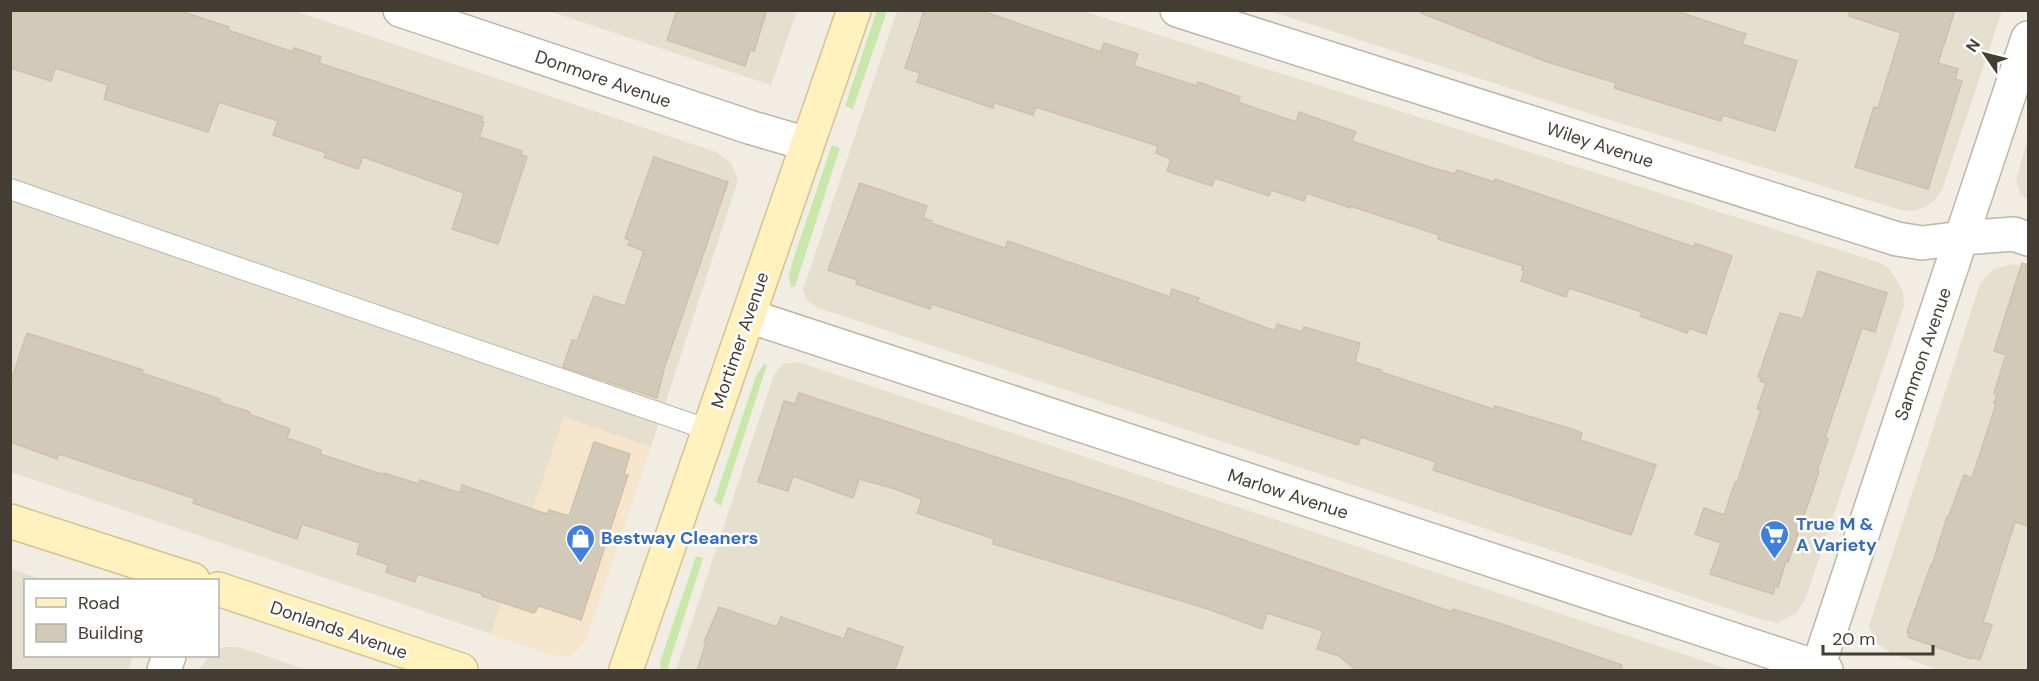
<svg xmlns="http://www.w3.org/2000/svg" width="2039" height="681" font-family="'DM Sans',sans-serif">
<rect width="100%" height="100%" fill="#f1ede2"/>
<g fill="#e5dfd0">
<polygon points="1080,10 1878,262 1889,268 1903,291 1904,306 1806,597 1797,612 1778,623 1759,619 818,308 807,300 803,289 810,269 897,11"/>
<polygon points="11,11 295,11 716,152 731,163 738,180 651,447 564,418 491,634 11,472"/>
<polygon points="549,11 797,11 771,85"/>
<polygon points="1269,11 2002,11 1942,190 1935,200 1925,207 1913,211 1900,210 1546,100"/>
<polygon points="2028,139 2028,200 2020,194 2016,179"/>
<polygon points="2012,264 2028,268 2028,670 1940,670 1891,653 1875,642 1869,626 1980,284 1992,270"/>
<polygon points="798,362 1731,670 676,670 774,375 783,364"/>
<polygon points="11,569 44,580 26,580 26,656 133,656 128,670 11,670"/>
<polygon points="224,647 237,647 258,653 307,670 198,670 209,656 218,656 218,651"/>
</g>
<polygon fill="#f5e5cc" points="564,417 651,447 585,643 571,656 554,656 491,634"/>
<g fill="#c9e7aa">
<polygon points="877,10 887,11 853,109 845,106"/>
<polygon points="832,145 840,148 795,286 791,287 789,276 793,260"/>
<polygon points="764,364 767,365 721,506 714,501 756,376"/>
<polygon points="696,556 703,558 667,670 661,670 660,662"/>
</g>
<g fill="#d3c9b8" stroke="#cec1ab" stroke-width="1.5">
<polygon points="10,10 177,10 229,27 228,30 293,52 294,48 321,57 319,63 483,117 481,121 484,122 479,137 522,151 521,155 527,157 498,244 452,229 464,193 363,157 358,169 324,157 326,153 273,135 278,121 219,102 208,132 104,99 108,85 55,68 51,81 10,68"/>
<polygon points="677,10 767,10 754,51 750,50 745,66 667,40"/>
<polygon points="1421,10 1673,10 1746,34 1742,44 1797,61 1775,131 1723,115 1721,121 1614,88 1616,83 1547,62 1421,13"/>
<polygon points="1850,10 1955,10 1938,63 1958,69 1955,79 1962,81 1928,189 1855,167 1874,107 1878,108 1901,33 1849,16"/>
<polygon points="924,11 982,11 1101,52 1104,43 1138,54 1134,66 1197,86 1198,82 1240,97 1238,102 1296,122 1299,112 1356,132 1352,141 1426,166 1455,174 1457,170 1494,182 1495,179 1694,247 1695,243 1732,256 1706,334 1689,328 1687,333 1640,316 1642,312 1569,288 1566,297 1521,281 1524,271 1522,270 1523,266 1438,239 1439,235 1350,206 1350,208 1307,193 1304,201 1271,190 1269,196 1215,178 1212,186 1167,171 1171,159 1156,153 1158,146 1036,107 1033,115 995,103 993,108 917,82 920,73 905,68"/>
<polygon points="654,157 728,182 664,369 657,398 563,367 572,340 577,341 594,296 625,306 644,251 628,245 630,240 625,238"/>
<polygon points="860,183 927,206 923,218 932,221 931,223 998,246 1005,248 1008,241 1170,297 1172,289 1199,298 1197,302 1275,331 1277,324 1302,332 1304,327 1360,343 1355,362 1381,370 1381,372 1493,409 1495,406 1572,429 1582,433 1580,440 1656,465 1631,535 1433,470 1436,462 1361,437 1358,445 932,304 930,309 856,284 857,280 828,270"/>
<polygon points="2022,263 2028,265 2028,526 2015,522 1983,622 1992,625 1980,660 1972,657 1971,659 1908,637 1909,633 1907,632 1931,565 1932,565 1947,517 1948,518 1964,475 1972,478 1996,404 1994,403 1997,394 1994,393 2006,355 1994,351"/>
<polygon points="1818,271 1887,293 1875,332 1862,328 1825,438 1828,439 1817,471 1819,472 1788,562 1786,561 1778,587 1775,586 1773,594 1710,574 1721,543 1695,534 1704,508 1724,515 1735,482 1737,483 1761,410 1757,409 1766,383 1760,381 1761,378 1758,377 1780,313 1803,319"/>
<polygon points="27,333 143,370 142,373 220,399 219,402 250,412 249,414 290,429 287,438 321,450 320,454 384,475 384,473 419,484 420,480 460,493 462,485 547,514 549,510 569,516 594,442 630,454 624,474 628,475 581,620 539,606 534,613 482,596 483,594 417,574 415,582 386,572 388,565 357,554 360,543 302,524 297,539 193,503 195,499 140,480 139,481 63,455 58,455 57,459 10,442 10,384"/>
<polygon points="799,393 1125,499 1452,612 1453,609 1502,624 1622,665 1621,670 1356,670 1339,656 1317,649 1323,631 1267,613 1262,629 1208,609 993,544 994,539 917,513 922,499 892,488 859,479 853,498 793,476 788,491 758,482 784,401 795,404"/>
<polygon points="719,607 777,627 781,617 844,639 848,628 903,647 895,670 697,670 706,643 704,642"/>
</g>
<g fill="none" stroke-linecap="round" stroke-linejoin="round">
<defs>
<polyline id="lane" points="10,189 709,430"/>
<g id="street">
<polyline points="400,10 749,127 807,144"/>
<polyline points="1177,10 1897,239 1922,243 1962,238 2014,234 2028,239"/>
<polyline points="749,316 1826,670"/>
<polyline points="164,670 169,656"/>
<polyline points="1817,670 2028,38"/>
</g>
<g id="secondary">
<polyline points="10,521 193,580"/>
<polyline points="218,589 461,670"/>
<polyline points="626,670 854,10"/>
</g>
</defs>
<use href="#lane" stroke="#bdb5a5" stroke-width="22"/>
<use href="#street" stroke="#bdb5a5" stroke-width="36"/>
<use href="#secondary" stroke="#d3c391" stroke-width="36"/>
<use href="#lane" stroke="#fff" stroke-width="20"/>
<use href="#street" stroke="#fff" stroke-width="33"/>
<use href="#secondary" stroke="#fff2be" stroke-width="33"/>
</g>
<defs>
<symbol id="supermarket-pin" viewBox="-11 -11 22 30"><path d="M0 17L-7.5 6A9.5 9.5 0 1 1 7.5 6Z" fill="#3f7fe0" stroke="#fff"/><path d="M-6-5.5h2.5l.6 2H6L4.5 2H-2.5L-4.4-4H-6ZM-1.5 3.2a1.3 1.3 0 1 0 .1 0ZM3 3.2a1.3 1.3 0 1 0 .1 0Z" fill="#fff"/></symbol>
<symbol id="shop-pin" viewBox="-11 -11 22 30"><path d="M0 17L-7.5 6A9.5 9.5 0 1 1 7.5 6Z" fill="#3f7fe0" stroke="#fff"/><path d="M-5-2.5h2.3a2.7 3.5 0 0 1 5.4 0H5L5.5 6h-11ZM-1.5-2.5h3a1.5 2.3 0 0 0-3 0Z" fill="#fff"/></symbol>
</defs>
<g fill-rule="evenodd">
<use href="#supermarket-pin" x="1758" y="518" width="33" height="45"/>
<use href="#shop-pin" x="564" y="522" width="33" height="45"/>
</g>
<g text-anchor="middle" stroke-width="5" stroke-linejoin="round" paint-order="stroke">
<g font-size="18" fill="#433d33" stroke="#fff">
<text transform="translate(603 79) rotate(19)" y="6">Donmore Avenue</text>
<text transform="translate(1600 145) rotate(18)" y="6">Wiley Avenue</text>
<text transform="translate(740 340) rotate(-71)" y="6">Mortimer Avenue</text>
<text transform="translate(1923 354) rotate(-71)" y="6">Sammon Avenue</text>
<text transform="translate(1288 494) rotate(18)" y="6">Marlow Avenue</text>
<text transform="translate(339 630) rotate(19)" y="6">Donlands Avenue</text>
</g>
<g font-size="18" font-weight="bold" fill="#366cbe" stroke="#fff" text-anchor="start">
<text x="1796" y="530">True M &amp;<tspan x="1796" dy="21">A Variety</tspan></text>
<text x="601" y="544">Bestway Cleaners</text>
</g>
</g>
<rect width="2039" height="681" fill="none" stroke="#433d33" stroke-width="24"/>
<rect x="24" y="579" width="195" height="78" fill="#ffffff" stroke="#b4b1ad" stroke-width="1.5"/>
<rect x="36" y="598" width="30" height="9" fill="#fff2be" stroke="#b4b1ad" stroke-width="1.5"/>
<text x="78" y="609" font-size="18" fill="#433d33">Road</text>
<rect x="36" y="624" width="30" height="18" fill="#d3c9b8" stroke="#b4b1ad" stroke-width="1.5"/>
<text x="78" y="639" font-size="18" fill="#433d33">Building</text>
<g transform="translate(1985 54) rotate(305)" stroke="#ffffff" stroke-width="4.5" paint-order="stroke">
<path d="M0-4.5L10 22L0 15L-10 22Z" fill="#433d33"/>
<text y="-9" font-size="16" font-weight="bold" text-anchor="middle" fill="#433d33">N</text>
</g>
<path d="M1823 645v9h110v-9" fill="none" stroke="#433d33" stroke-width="3"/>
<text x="1832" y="645" font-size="18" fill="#433d33" stroke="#ffffff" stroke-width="4.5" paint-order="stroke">20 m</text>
</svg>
